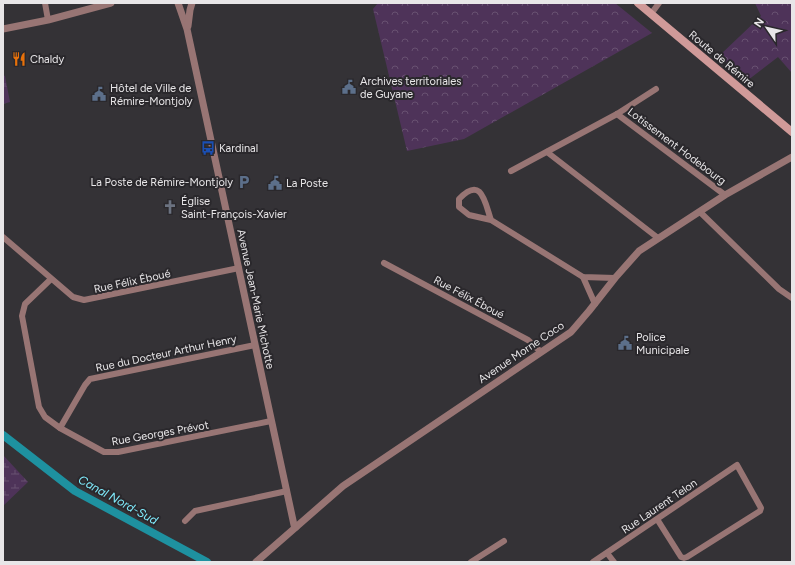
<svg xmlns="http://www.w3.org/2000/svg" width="795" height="565" font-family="Figtree,sans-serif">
<defs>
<pattern id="forest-crowns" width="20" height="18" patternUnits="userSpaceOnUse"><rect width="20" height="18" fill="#4e3359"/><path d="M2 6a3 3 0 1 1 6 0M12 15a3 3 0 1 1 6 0" fill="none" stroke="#685171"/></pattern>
<pattern id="wetland-marsh" width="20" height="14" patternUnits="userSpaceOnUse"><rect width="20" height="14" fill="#4e3359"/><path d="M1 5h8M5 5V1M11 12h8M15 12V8" fill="none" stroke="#685171"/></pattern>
<pattern id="park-tufts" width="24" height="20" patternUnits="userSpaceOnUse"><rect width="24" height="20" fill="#4e3359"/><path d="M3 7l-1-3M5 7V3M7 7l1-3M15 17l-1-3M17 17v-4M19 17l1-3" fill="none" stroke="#685171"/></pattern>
</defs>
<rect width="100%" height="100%" fill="#343236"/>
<g fill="url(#forest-crowns)">
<polygon points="378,3 615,3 652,33 464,139 407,151 373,9"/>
<polygon points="755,3 792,3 792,73 778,57 748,80 718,57 761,16"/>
</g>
<polygon fill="url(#wetland-marsh)" points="3,455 28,482 3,506"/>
<polygon fill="url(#park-tufts)" points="3,75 5,76 10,102 3,104"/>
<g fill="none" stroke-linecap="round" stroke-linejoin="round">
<polyline stroke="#1e91a0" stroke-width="8" points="3,435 75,491 207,562"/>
<g stroke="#987574" stroke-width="6">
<polyline points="45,3 48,20"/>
<polyline points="651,14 659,3"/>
<polyline points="617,114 725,195"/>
<polyline points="547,152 658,238"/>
<polyline points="511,171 617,114 656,89"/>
<polyline points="700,212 779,289 792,298"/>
<path d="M 491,220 C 485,203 482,175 459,199 L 459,207 L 469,215 L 491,220 L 583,277 L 615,278"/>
<polyline points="3,237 73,297 84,300 239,268"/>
<polyline points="384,263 528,340 541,352"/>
<polyline points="583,277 595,304"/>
<polyline points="51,279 25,304 22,316 39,407 45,417 60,428 104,452 118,452 271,421"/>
<polyline points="60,428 85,385 90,379 255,345"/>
<polyline points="185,521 195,511 287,491"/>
<polyline points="607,553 614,562"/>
<polyline points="471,562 504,541"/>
<polyline points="593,562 737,465 761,508 760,511 687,557 684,558 681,557 657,519"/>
</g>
<g stroke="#987574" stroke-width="7">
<polyline points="178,3 187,29 294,525 296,527"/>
<polyline points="188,26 190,10 192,3"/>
<polyline points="3,29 48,20 111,3"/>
<polyline points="256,562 343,486 571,332 589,311 615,278 639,251 725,195 792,157"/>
</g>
<polyline stroke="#d09a99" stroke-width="8" points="638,3 792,132"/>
</g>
<defs>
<symbol id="restaurant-bare" viewBox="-9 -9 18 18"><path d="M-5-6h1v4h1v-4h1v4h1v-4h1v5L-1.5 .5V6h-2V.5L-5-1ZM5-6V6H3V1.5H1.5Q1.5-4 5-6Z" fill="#e8710a" stroke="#2a282c" stroke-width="2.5" paint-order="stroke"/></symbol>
<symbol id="civic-bare" viewBox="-9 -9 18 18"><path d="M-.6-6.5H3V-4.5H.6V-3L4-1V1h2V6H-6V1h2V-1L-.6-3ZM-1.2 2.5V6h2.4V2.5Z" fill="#5c6f8a" stroke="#2a282c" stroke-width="2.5" paint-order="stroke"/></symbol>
<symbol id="bus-bare" viewBox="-9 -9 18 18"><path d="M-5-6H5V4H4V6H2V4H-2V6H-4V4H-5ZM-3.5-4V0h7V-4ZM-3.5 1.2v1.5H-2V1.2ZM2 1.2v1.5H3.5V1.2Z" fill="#1a4fb4" stroke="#2a282c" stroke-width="2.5" paint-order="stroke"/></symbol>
<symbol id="parking-bare" viewBox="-9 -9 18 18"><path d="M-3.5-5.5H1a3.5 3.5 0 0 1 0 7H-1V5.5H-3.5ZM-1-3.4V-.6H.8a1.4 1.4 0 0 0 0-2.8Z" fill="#5c6f8a" stroke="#2a282c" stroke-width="2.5" paint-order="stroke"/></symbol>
<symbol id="church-bare" viewBox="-9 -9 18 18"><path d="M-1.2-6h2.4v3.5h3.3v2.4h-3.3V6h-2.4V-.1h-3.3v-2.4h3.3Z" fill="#6b7280" stroke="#2a282c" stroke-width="2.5" paint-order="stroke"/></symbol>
</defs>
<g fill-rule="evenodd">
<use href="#restaurant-bare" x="9" y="49" width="20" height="20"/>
<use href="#civic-bare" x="339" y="77" width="20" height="20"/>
<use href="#civic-bare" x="89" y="84" width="20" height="20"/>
<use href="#bus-bare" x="198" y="138" width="20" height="20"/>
<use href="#parking-bare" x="234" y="172" width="20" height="20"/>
<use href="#civic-bare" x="265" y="173" width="20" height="20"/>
<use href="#church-bare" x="160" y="197" width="20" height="20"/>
<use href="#civic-bare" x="615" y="333" width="20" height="20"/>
</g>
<g text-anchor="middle" stroke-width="4" stroke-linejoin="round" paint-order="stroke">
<g font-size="11" fill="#e8e6e8" stroke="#2a282c" text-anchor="start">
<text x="30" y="63">Chaldy</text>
<text x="360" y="85">Archives territoriales<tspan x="360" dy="13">de Guyane</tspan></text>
<text x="110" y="92">Hôtel de Ville de<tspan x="110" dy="13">Rémire-Montjoly</tspan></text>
<text x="219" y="152">Kardinal</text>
<text x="233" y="186" text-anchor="end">La Poste de Rémire-Montjoly</text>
<text x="286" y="187">La Poste</text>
<text x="181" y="205">Église<tspan x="181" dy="13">Saint-François-Xavier</tspan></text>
<text x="636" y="341">Police<tspan x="636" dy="13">Municipale</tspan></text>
</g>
<g font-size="11" fill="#e8e6e8" stroke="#2a282c">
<text transform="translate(722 59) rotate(40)" y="4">Route de Rémire</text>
<text transform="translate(677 146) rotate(37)" y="4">Lotissement Hodebourg</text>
<text transform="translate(132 281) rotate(-12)" y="4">Rue Félix Éboué</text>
<text transform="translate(469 297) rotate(28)" y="4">Rue Félix Éboué</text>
<text transform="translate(256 299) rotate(78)" y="4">Avenue Jean-Marie Michotte</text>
<text transform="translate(521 352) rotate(-34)" y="4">Avenue Morne Coco</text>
<text transform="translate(166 353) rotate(-12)" y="4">Rue du Docteur Arthur Henry</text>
<text transform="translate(160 433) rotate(-10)" y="4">Rue Georges Prévot</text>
<text transform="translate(659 506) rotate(-34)" y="4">Rue Laurent Telon</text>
</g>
<g font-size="12" font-style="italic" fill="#81ecfd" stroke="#2a282c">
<text transform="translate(118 500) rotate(29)" y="4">Canal Nord-Sud</text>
</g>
</g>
<rect width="795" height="565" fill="none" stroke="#e8e6e8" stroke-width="8"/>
<g transform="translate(767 28) rotate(304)" stroke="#2a282c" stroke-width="3" paint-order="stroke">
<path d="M0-3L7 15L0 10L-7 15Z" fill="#e8e6e8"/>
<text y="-6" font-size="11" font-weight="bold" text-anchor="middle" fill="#e8e6e8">N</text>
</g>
</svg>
